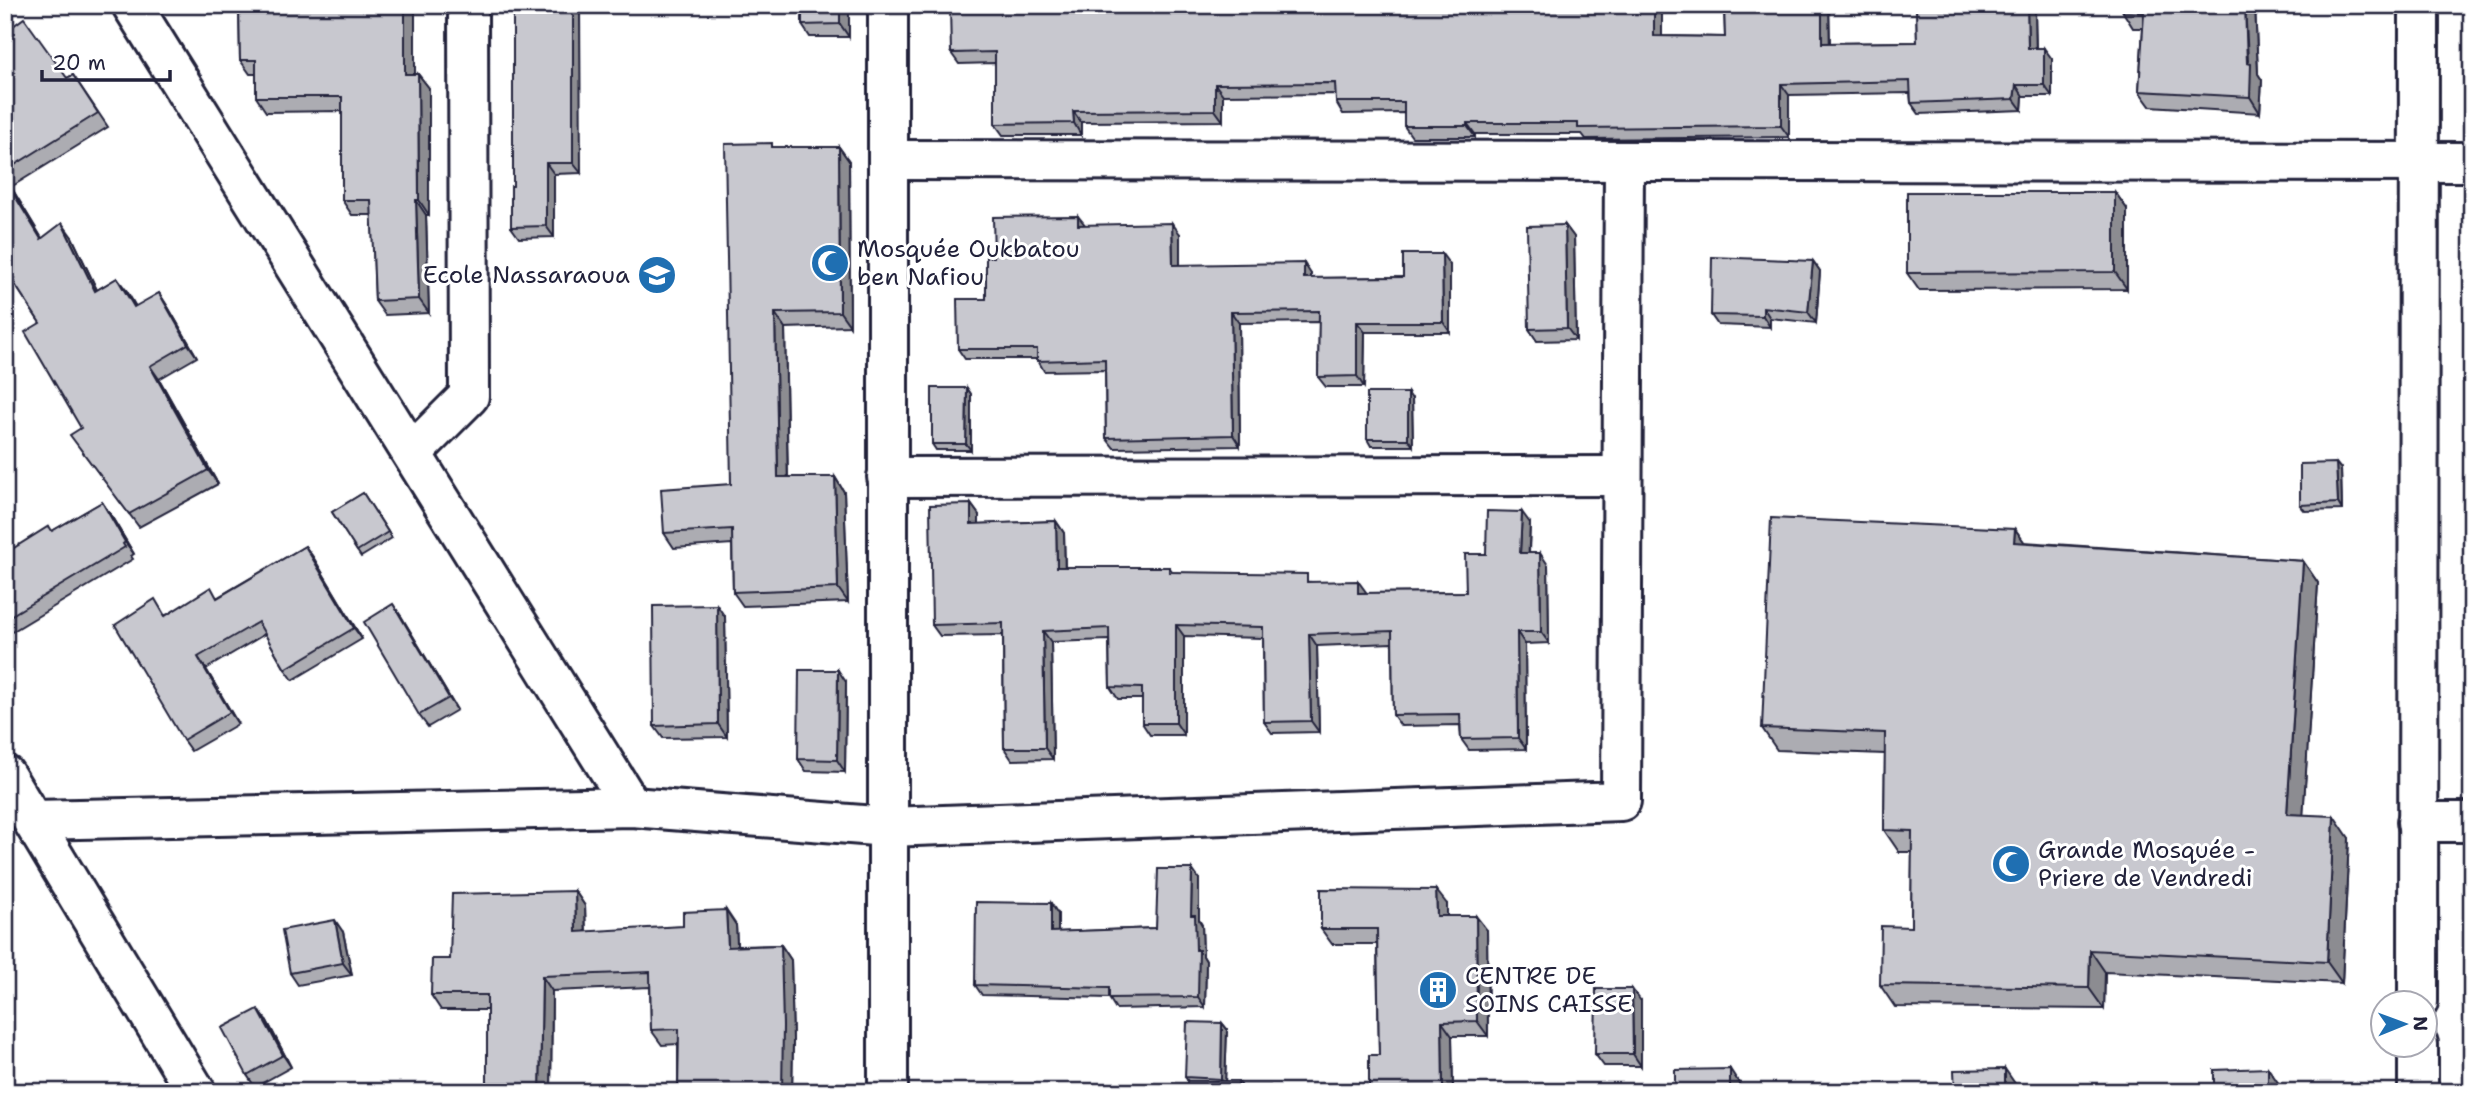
<svg xmlns="http://www.w3.org/2000/svg" width="2477" height="1097" font-family="'Shantell Sans',sans-serif">
<rect width="100%" height="100%" fill="#fff"/>
<filter id="ink" filterUnits="userSpaceOnUse"><feTurbulence type="fractalNoise" baseFrequency=".0143" numOctaves="2"/><feDisplacementMap in="SourceGraphic" scale="14" xChannelSelector="R" yChannelSelector="G"/><feConvolveMatrix kernelMatrix="1 2 1 2 8 2 1 2 1" color-interpolation-filters="sRGB"/></filter>
<g filter="url(#ink)">
<g fill="none" stroke-linecap="round" stroke-linejoin="round">
<defs>
<g id="minor">
<polyline points="132,5 632,807"/>
<polyline points="888,5 888,1092"/>
<polyline points="888,160 2472,162"/>
<polyline points="412,453 469,396 468,5"/>
<polyline points="887,477 1622,476"/>
<polyline points="5,775 196,1092"/>
<polyline points="33,820 632,807 888,827 1621,801 1624,161"/>
<polyline points="2417,822 2472,822"/>
<polyline points="2418,1002 2419,5"/>
<polyline points="2418,1044 2418,1092"/>
</g>
</defs>
<use href="#minor" stroke="#22223b" stroke-width="44"/>
<use href="#minor" stroke="#fff" stroke-width="38"/>
</g>
<g fill="#acacb2" stroke="#22223b" stroke-width="2">
<polygon points="239,5 415,5 415,74 418,74 429,88 429,215 426,215 429,313 385,315 375,301 372,215 352,215 342,200 342,111 266,112 256,97 256,74 250,74 240,60"/>
<polygon points="513,5 581,173 554,174 554,237 519,238 511,227 513,186"/>
<polygon points="849,5 849,37 810,37 802,25"/>
<polygon points="1662,5 1662,36 1725,37 1724,5 1829,5 1830,43 1917,42 1916,5 2031,5 2035,12 2036,48 2052,59 2052,96 2023,96 2022,110 1919,114 1911,103 1910,93 1789,95 1789,137 1586,139 1582,134 1475,134 1475,137 1412,137 1404,126 1404,113 1343,114 1336,102 1336,94 1223,95 1223,121 1081,122 1081,135 1003,135 995,124 995,63 959,64 951,53"/>
<polygon points="2255,5 2258,74 2262,80 2260,113 2150,106 2139,91 2143,28 2133,28 2123,12"/>
<polygon points="5,32 67,78 73,75 108,127 11,187 42,239 72,237 97,290 117,278 136,307 159,293 168,307 197,357 159,379 218,484 139,527 80,448 81,428 40,323 5,269"/>
<polygon points="774,147 839,147 849,161 850,326 785,328 788,477 835,477 844,492 848,602 743,606 733,592 732,544 674,548 664,533 731,484"/>
<polygon points="2115,192 2127,209 2127,289 1919,290 1907,273"/>
<polygon points="1085,225 1180,234 1180,265 1311,274 1311,278 1403,277 1450,265 1450,332 1365,332 1364,387 1326,387 1318,377 1319,322 1239,323 1240,446 1114,448 1106,438 1105,370 1044,371 1037,359 965,359 958,349 986,299"/>
<polygon points="1565,225 1574,237 1576,340 1537,341 1529,329"/>
<polygon points="1813,261 1820,271 1816,323 1770,318 1770,327 1718,325 1711,315"/>
<polygon points="967,388 971,394 971,450 936,450 932,444"/>
<polygon points="1412,399 1413,446 1371,446 1367,439"/>
<polygon points="2341,469 2342,510 2305,511 2300,505"/>
<polygon points="363,493 392,538 361,557 332,512"/>
<polygon points="102,502 110,514 134,554 131,556 133,559 5,636 5,542 13,549 52,531"/>
<polygon points="971,504 979,515 979,524 1056,521 1064,533 1065,567 1169,567 1173,572 1312,582 1366,593 1466,592 1486,554 1530,523 1529,553 1548,565 1549,643 1525,644 1526,749 1469,750 1461,739 1460,725 1401,726 1393,715 1392,643 1317,646 1319,732 1272,733 1264,722 1263,638 1184,636 1184,735 1150,735 1142,723 1142,699 1118,699 1110,687 1109,640 1051,642 1053,759 1012,760 1004,748 1003,635 940,636 932,625"/>
<polygon points="2015,529 2024,542 2303,561 2318,583 2303,815 2349,838 2342,983 2105,972 2104,1009 1895,1007 1880,985 1911,927 1912,852 1899,852 1884,830 1885,754 1777,750 1762,728"/>
<polygon points="305,546 313,557 362,639 293,680 285,669 265,634 206,669 238,724 191,751 183,740 166,615 218,597"/>
<polygon points="401,616 457,710 428,727 419,715"/>
<polygon points="725,617 727,737 663,738 654,726"/>
<polygon points="846,682 845,772 806,771 798,759"/>
<polygon points="1199,879 1199,920 1202,925 1203,956 1206,961 1205,1007 1116,1009 1109,998 982,995 975,985 1058,914 1058,932 1156,928"/>
<polygon points="575,891 585,906 586,932 736,925 737,946 781,945 791,960 793,1041 792,1092 678,1092 678,1044 662,1045 651,1030 650,987 552,991 551,1092 487,1092 487,1010 441,1010 431,995 450,959"/>
<polygon points="1447,904 1447,916 1487,930 1488,1036 1452,1036 1453,1092 1369,1092 1379,1055 1377,944 1332,944 1321,929"/>
<polygon points="343,932 352,975 298,985 290,973"/>
<polygon points="1641,1001 1641,1066 1604,1066 1595,1054"/>
<polygon points="267,1021 291,1067 255,1087 247,1075"/>
<polygon points="1222,1023 1227,1029 1225,1081 1238,1081 1242,1086 1270,1086 1274,1092 1187,1092 1188,1081 1185,1077"/>
</g>
<g fill="#8c8c91" stroke="#22223b" stroke-width="2">
<polygon points="405,5 415,5 415,89 405,74"/>
<polygon points="573,5 580,5 581,173 573,163"/>
<polygon points="840,5 849,5 849,37 840,24"/>
<polygon points="1654,5 1662,5 1662,47 1654,36"/>
<polygon points="1822,5 1829,5 1830,54 1822,43"/>
<polygon points="2027,5 2031,5 2035,12 2036,59 2028,48"/>
<polygon points="2245,5 2255,5 2258,74 2262,80 2260,113 2250,97"/>
<polygon points="2044,48 2052,59 2052,96 2044,85"/>
<polygon points="418,74 429,88 429,215 419,200"/>
<polygon points="1215,84 1223,95 1223,121 1215,110"/>
<polygon points="1781,84 1789,95 1789,137 1781,126"/>
<polygon points="2016,85 2023,96 2022,110 2014,99"/>
<polygon points="1073,111 1081,122 1081,135 1074,123"/>
<polygon points="1467,123 1475,134 1475,137 1467,126"/>
<polygon points="839,147 849,161 850,326 840,312"/>
<polygon points="546,163 554,174 554,237 546,226"/>
<polygon points="5,179 11,187 51,253 41,239"/>
<polygon points="2115,192 2127,209 2127,289 2115,272"/>
<polygon points="416,200 426,215 429,313 419,299"/>
<polygon points="1078,216 1086,226 1078,225"/>
<polygon points="62,223 72,237 104,305 95,291"/>
<polygon points="1172,223 1180,234 1180,275 1173,265"/>
<polygon points="1565,225 1574,237 1576,340 1567,328"/>
<polygon points="1442,254 1450,265 1450,332 1443,322"/>
<polygon points="1813,261 1820,271 1816,323 1808,312"/>
<polygon points="1304,263 1311,274 1311,289 1304,278"/>
<polygon points="117,278 127,291 144,321 134,307"/>
<polygon points="159,293 168,307 197,357 188,344"/>
<polygon points="1763,307 1770,318 1770,327 1763,316"/>
<polygon points="1231,312 1239,323 1240,446 1233,435"/>
<polygon points="775,313 785,328 788,492 778,477"/>
<polygon points="1357,322 1365,332 1364,387 1357,376"/>
<polygon points="150,366 159,379 218,484 208,470"/>
<polygon points="967,388 971,394 971,450 966,444"/>
<polygon points="1408,393 1412,399 1413,446 1408,439"/>
<polygon points="2336,463 2341,469 2342,510 2338,503"/>
<polygon points="835,477 844,492 848,602 838,588"/>
<polygon points="102,502 110,514 134,554 125,542"/>
<polygon points="971,504 979,515 979,535 971,524"/>
<polygon points="1522,512 1530,523 1528,565 1520,553"/>
<polygon points="1056,521 1064,533 1065,578 1057,567"/>
<polygon points="2015,529 2030,550 2014,542"/>
<polygon points="305,546 313,557 362,639 354,628"/>
<polygon points="1540,553 1548,565 1549,643 1541,632"/>
<polygon points="2303,561 2318,583 2302,835 2287,814"/>
<polygon points="1358,581 1366,592 1366,604 1358,593"/>
<polygon points="393,604 401,616 457,710 449,698"/>
<polygon points="717,605 725,617 727,737 718,724"/>
<polygon points="1176,625 1184,636 1184,735 1176,723"/>
<polygon points="1043,631 1051,642 1053,759 1045,748"/>
<polygon points="1517,632 1525,644 1526,749 1518,738"/>
<polygon points="1309,634 1317,646 1319,732 1311,721"/>
<polygon points="198,657 206,669 238,724 230,712"/>
<polygon points="838,670 846,682 845,772 837,760"/>
<polygon points="2334,816 2349,838 2342,983 2327,962"/>
<polygon points="1192,869 1199,879 1199,920 1202,925 1203,956 1206,961 1205,1007 1198,997 1191,915"/>
<polygon points="1436,890 1447,904 1447,930 1437,916"/>
<polygon points="575,891 585,906 586,947 576,932"/>
<polygon points="1051,903 1058,914 1058,942 1051,932"/>
<polygon points="726,910 736,925 738,961 728,947"/>
<polygon points="1476,916 1487,930 1488,1036 1477,1021"/>
<polygon points="335,920 343,932 352,975 343,963"/>
<polygon points="781,945 791,960 793,1041 792,1092 782,1092"/>
<polygon points="2090,950 2105,972 2104,1009 2089,988"/>
<polygon points="542,976 552,991 551,1092 540,1092"/>
<polygon points="1632,989 1641,1001 1641,1066 1633,1054"/>
<polygon points="258,1009 267,1021 291,1067 283,1055"/>
<polygon points="1442,1022 1452,1036 1453,1092 1443,1092"/>
<polygon points="1222,1023 1227,1029 1225,1085 1221,1079"/>
<polygon points="2268,1068 2279,1084 2279,1092 2268,1092"/>
<polygon points="1730,1069 1739,1083 1740,1092 1730,1092"/>
<polygon points="2005,1069 2016,1085 2016,1092 2005,1092"/>
</g>
<g fill="#c8c8cf" stroke="#22223b" stroke-width="2">
<polygon points="239,5 405,5 405,74 418,74 419,200 416,200 419,299 375,301 371,200 342,200 342,97 256,97 256,60 240,60"/>
<polygon points="513,5 573,5 573,163 546,163 546,226 511,227 511,186 513,186"/>
<polygon points="802,5 840,5 840,24 802,25"/>
<polygon points="950,5 1654,5 1654,36 1725,37 1724,5 1822,5 1822,43 1917,42 1916,5 2027,5 2028,48 2044,48 2044,85 2016,85 2014,99 1911,103 1910,81 1781,84 1781,126 1578,128 1578,123 1467,123 1467,126 1404,126 1404,102 1336,102 1335,83 1215,84 1215,110 1073,111 1074,123 995,124 995,52 951,53"/>
<polygon points="2123,5 2245,5 2247,63 2251,64 2250,97 2139,91 2144,13 2123,12"/>
<polygon points="24,18 67,78 73,75 98,113 5,171 5,32"/>
<polygon points="772,143 772,147 839,147 840,312 775,313 778,477 835,477 838,588 733,592 732,529 664,533 661,489 731,484 725,144"/>
<polygon points="5,180 41,239 62,223 95,291 117,278 134,307 159,293 188,344 150,366 208,470 129,514 70,435 81,428 25,332 40,323 5,269"/>
<polygon points="1907,192 2115,192 2115,272 1907,273"/>
<polygon points="1078,216 1078,225 1172,223 1173,265 1304,263 1304,278 1403,277 1403,254 1442,254 1443,322 1357,322 1357,376 1318,377 1319,311 1231,312 1233,435 1106,438 1105,359 1037,361 1037,349 958,349 957,299 986,299 986,257 994,257 993,217"/>
<polygon points="1565,225 1567,328 1529,329 1527,226"/>
<polygon points="1712,257 1813,261 1808,312 1763,307 1763,316 1711,315"/>
<polygon points="932,388 967,388 966,444 932,444"/>
<rect x="1367" y="393" width="41" height="46"/>
<polygon points="2336,463 2338,503 2300,505 2300,464"/>
<polygon points="363,493 388,532 357,551 332,512"/>
<polygon points="102,502 125,542 123,544 125,547 5,619 5,542 7,541 12,549 49,526 52,531"/>
<polygon points="971,504 971,524 1056,521 1057,567 1169,567 1169,572 1307,574 1307,582 1358,581 1358,593 1466,592 1465,554 1486,554 1487,511 1522,512 1520,553 1540,553 1541,632 1517,632 1518,738 1461,739 1460,714 1393,715 1392,631 1309,634 1311,721 1264,722 1263,627 1176,625 1176,723 1142,723 1142,688 1110,687 1109,628 1043,631 1045,748 1004,748 1003,623 932,625 930,505"/>
<polygon points="1771,518 2015,529 2014,542 2303,561 2287,814 2334,816 2327,962 2090,950 2089,988 1880,985 1881,926 1911,927 1912,831 1884,830 1885,733 1762,728"/>
<polygon points="305,546 354,628 285,669 258,622 198,657 230,712 183,740 115,625 155,599 165,616 211,587 217,598"/>
<polygon points="393,604 449,698 419,715 364,622"/>
<polygon points="717,605 718,724 654,726 653,606"/>
<polygon points="799,670 838,670 837,760 798,759"/>
<polygon points="1158,869 1192,869 1191,915 1195,915 1196,950 1199,950 1198,997 1109,998 1109,988 975,985 976,902 1051,903 1051,932 1156,928"/>
<polygon points="1321,889 1436,890 1437,916 1476,916 1477,1021 1442,1022 1443,1092 1369,1092 1369,1055 1379,1055 1377,929 1321,929"/>
<polygon points="575,891 576,932 683,926 683,912 726,910 728,947 781,945 783,1026 782,1092 678,1092 679,1029 651,1030 650,972 542,976 540,1092 487,1092 487,995 431,995 432,959 450,959 452,894"/>
<polygon points="335,920 343,963 290,973 282,930"/>
<polygon points="1596,989 1632,989 1633,1054 1595,1054"/>
<polygon points="258,1009 283,1055 247,1075 222,1028"/>
<polygon points="1187,1022 1222,1023 1221,1079 1185,1077"/>
<polygon points="2268,1068 2268,1092 2214,1092 2214,1070"/>
<polygon points="1730,1069 1730,1092 1675,1092 1675,1070"/>
<polygon points="2005,1069 2005,1092 1955,1092 1954,1070"/>
<polygon points="1187,1081 1238,1081 1238,1086 1270,1086 1270,1092 1187,1092"/>
</g>
</g>
<defs>
<symbol id="mosque-disc" viewBox="-11 -11 22 22"><circle r="9.5" fill="#1f6fb2" stroke="#fff"/><path d="M3.5-4.9A6 6 0 1 0 3.5 4.9A5 5 0 1 1 3.5-4.9Z" fill="#fff"/></symbol>
<symbol id="school-disc" viewBox="-11 -11 22 22"><circle r="9.5" fill="#1f6fb2" stroke="#fff"/><path d="M0-5L7-2L0 1L-7-2ZM-4 1L0 2.5L4 1V4Q0 6-4 4Z" fill="#fff"/></symbol>
<symbol id="building-disc" viewBox="-11 -11 22 22"><circle r="9.5" fill="#1f6fb2" stroke="#fff"/><path d="M-4-6H4V6H1V3H-1V6H-4ZM-2.5-4.3h1.7v1.8h-1.7ZM.8-4.3h1.7v1.8H.8ZM-2.5-1h1.7V.8h-1.7ZM.8-1h1.7V.8H.8Z" fill="#fff"/></symbol>
</defs>
<g fill-rule="evenodd">
<use href="#mosque-disc" x="808" y="241" width="44" height="44"/>
<use href="#school-disc" x="635" y="253" width="44" height="44"/>
<use href="#mosque-disc" x="1989" y="842" width="44" height="44"/>
<use href="#building-disc" x="1416" y="968" width="44" height="44"/>
</g>
<g text-anchor="middle" stroke-width="6" stroke-linejoin="round" paint-order="stroke">
<g font-size="24" fill="#22223b" stroke="#fff" text-anchor="start">
<text x="857" y="257">Mosquée Oukbatou<tspan x="857" dy="28">ben Nafiou</tspan></text>
<text x="630" y="283" text-anchor="end">Ecole Nassaraoua</text>
<text x="2038" y="858">Grande Mosquée -<tspan x="2038" dy="28">Priere de Vendredi</tspan></text>
<text x="1465" y="984">CENTRE DE<tspan x="1465" dy="28">SOINS CAISSE</tspan></text>
</g>
</g>
<rect width="2477" height="1097" fill="none" stroke="#fff" stroke-width="28"/>
<rect x="14" y="14" width="2449" height="1069" fill="none" stroke="#22223b" stroke-width="2.5" filter="url(#ink)"/>
<g transform="translate(2404 1024) rotate(89)"><circle r="33" fill="#ffffff" stroke="#a7a7b1" stroke-width="2"/>
<path d="M0-5L12 26L0 18L-12 26Z" fill="#1f6fb2"/>
<text y="-10" font-size="19" font-weight="bold" text-anchor="middle" fill="#22223b">N</text>
</g>
<path d="M42 70v10h128v-10" fill="none" stroke="#22223b" stroke-width="3.5"/>
<text x="52" y="70" font-size="21" fill="#22223b" stroke="#ffffff" stroke-width="5" paint-order="stroke">20 m</text>
</svg>
